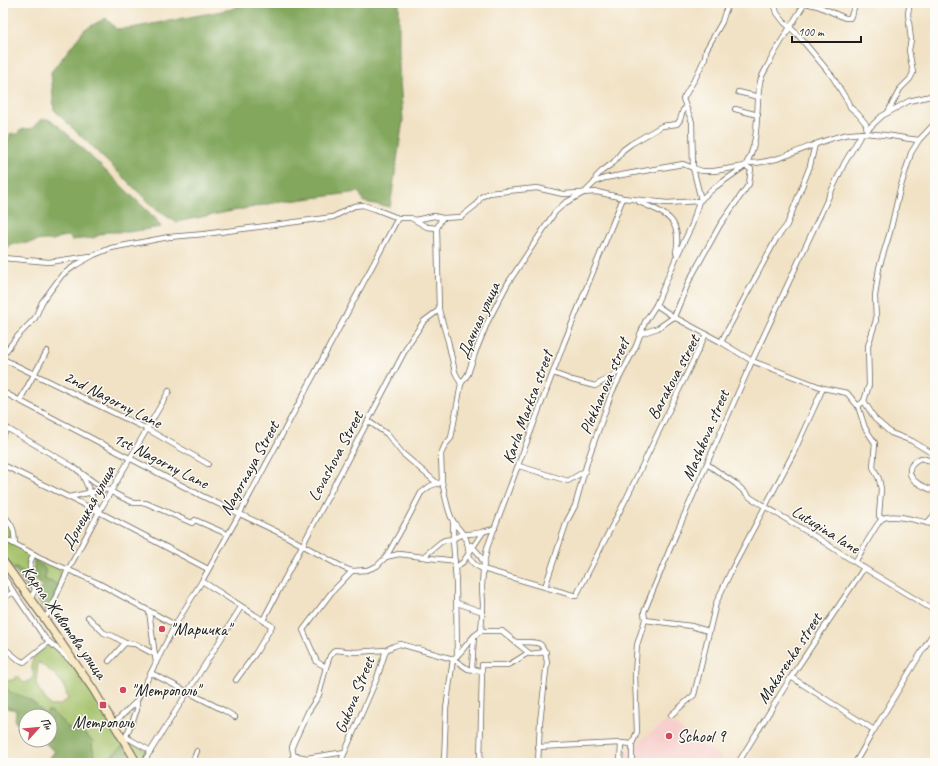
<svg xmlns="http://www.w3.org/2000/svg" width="938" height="766" font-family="Caveat,sans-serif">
<rect width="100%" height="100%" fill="#fdfcf7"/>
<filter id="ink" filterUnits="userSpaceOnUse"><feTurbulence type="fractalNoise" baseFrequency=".025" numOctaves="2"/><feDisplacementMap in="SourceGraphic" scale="8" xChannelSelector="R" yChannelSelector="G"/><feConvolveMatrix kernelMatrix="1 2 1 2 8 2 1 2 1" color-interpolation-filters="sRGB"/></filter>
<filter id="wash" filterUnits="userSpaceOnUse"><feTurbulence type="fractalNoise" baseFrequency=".012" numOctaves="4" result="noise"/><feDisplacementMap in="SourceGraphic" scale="16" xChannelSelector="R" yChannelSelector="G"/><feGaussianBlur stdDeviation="0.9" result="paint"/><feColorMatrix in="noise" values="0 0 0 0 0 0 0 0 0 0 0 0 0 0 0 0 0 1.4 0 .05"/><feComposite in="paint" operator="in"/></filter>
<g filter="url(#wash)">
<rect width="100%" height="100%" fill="#f1e2c5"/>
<polygon fill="#f7d0cd" points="668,720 728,763 626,763 625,752"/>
<g fill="#a4c169" stroke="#606e42" fill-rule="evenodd">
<polygon points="3,523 6,523 11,526 13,541 3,536"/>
<polygon points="3,539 32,555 28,561 29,577 16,568 13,569 3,556"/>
<path d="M 43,563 C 49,562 59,566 62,571 L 58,586 L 55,583 L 45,580 L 45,569 L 41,565 Z"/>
<path d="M 49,645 L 52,647 L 76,668 L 98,703 L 96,705 L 100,712 L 103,710 L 124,745 L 103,763 L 95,758 L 92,746 L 93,741 L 84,734 L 73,732 L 69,730 L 51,711 L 45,715 L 37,706 L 12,693 L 3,685 L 7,681 L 15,679 L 15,677 L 17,676 L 24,683 L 31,680 L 34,675 C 27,658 36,655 49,645 ZM 38,662 C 55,674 63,679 68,699 L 60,705 L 50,706 L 36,685 Z"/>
<polygon points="131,742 146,750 146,755 142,762"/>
</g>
<g fill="#83a75d" stroke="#50623c">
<polygon points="246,3 399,3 399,67 403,120 390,207 364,202 359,192 274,203 176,222 158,211 54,110 51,72 85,29 106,18 116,29 131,28 232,9"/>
<path d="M 48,119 L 59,126 L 155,218 L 161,227 L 129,232 L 106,232 L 93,238 L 71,240 L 70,236 L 60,237 L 52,241 C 46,238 33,242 27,243 C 21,244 15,244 10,244 L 10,247 L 6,249 L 3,246 L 3,151 L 8,142 L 10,134 L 13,133 L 16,135 C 20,129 25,128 31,129 L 40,120 Z"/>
<path d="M 35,557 L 45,569 L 45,580 L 55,583 L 59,587 L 49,608 L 46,612 L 37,601 L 37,592 L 42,587 C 36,580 34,580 32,570 L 34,567 L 33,558 Z"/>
<path d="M 16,568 C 27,575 32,577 33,591 L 30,592 L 13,569 Z"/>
<path d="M 3,685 C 10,693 12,693 22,696 C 31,699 39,708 45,714 L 47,713 L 47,711 L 51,711 L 73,732 L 80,729 L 82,730 L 84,734 L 93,741 L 92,746 L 95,758 L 103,763 L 124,745 L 135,763 L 46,763 L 55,751 L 41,740 L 50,740 L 50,716 L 26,716 L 26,729 L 15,722 L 16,710 L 3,707 Z"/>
</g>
</g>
<g filter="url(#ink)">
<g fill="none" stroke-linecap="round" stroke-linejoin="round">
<defs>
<g id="street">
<polyline points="717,3 727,3"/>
<polyline points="774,3 777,13 784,22 798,35 832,76 848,102 850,107 858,114 866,124 867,133"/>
<polyline points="805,3 818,6 845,18 850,18 856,3"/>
<polyline points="738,92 759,97"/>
<polyline points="735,109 758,115"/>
<polyline points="888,112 900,89 910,79 913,73 909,50 911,40 908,13 910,3"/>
<polyline points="867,130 882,116 909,101 935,95"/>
<path d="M 747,163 C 780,164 808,144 840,136 C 866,129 893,137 919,140"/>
<polyline points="595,182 596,177 602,171 613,163 623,150 631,144 662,126 677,124 680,120 683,110 686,108"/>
<path d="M 639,202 C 666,214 682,218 676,253"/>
<polyline points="442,218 437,228 439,310 448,341 455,372 461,384"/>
<path d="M 415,220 L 434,216 L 442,218 L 461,217 L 476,205 L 481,197 L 489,193 L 537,188 L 563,194 L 597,192 L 623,198 L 667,203 L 699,201 L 714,188 L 745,166 C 761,140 755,110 760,82 C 761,76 766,69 769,63 C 780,42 793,23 805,3"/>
<polyline points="3,258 49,262 90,256"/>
<polyline points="656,305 674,317 706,334"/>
<polyline points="640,334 658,328 674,317 689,281 720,225 749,184 751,169 745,166 714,171 702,171 693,168 692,122 683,99 697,75 705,58 706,50 722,22 725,12 730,3"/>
<polyline points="721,342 752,361 823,388 847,393 858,406 865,428 875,443 873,467 879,479 881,489 879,516 882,519"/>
<polyline points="3,355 16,338 35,318 42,302 62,275 76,265 94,255 111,248 169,237 205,234 333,217 354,206 363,205 375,209 398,218 411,218 427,227 437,228"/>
<polyline points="5,360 147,429 208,464"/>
<polyline points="553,373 572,380 595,386 622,370"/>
<polyline points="3,392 202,496 284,535 344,568 352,571 367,570 377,566 386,557 407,520 421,493 430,486 442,482 441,454 445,445 451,438 461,384 468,374 475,353 488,321 508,283 555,212 565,203 585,192 595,182 605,178 683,164 693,168 701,200"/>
<polyline points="20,400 47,351"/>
<polyline points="864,401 875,419 891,433 912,441 935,455"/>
<polyline points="858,406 864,401 869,385 868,346 876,320 875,296 879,268 890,232 900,189 911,153 919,140 935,123"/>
<polyline points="368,421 387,434 402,453 438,484"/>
<polyline points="3,426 72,466 95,483 123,498 134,503 146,503 192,523 195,520 227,534"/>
<polyline points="3,436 7,428"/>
<path d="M 935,462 L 921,458 C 916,460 911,463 910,469 C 908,483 926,486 935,492"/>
<polyline points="707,464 736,484 751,498 816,537 864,568 935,611"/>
<polyline points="3,465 99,512 208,569"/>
<polyline points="519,466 568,481 585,471"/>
<polyline points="82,474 99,512"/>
<path d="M 442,482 C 445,493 447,511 453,521 C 457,528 463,532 466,539 C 471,553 465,562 483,569 L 576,596 L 627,497 L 706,334 L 721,342 L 776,239 L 787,225 L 810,166 L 815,144"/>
<polyline points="69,497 107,489"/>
<polyline points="3,513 9,522"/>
<path d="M 3,521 L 9,522 C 15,529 14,535 15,544"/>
<polyline points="453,521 453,539"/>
<polyline points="927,523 935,514"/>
<polyline points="3,538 39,557 98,583 175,625"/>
<path d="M 453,539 C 461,532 472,535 482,532 C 486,531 490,530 495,528"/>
<polyline points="471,545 479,554 484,563"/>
<polyline points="386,557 399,554 423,557 441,542 445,540 453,539 456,582 457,656"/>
<path d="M 423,557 C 434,559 444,559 455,561"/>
<path d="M 855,562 C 860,555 877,522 882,519 C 892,512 923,522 935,525"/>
<polyline points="455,568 463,562 483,532"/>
<polyline points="352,571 331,593 303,630 317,662 326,667 330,656 335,650 355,652 386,650"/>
<polyline points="3,576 15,594"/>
<polyline points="202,581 272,626 255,654 236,680"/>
<polyline points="545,587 567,521 575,506 588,459 612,392 636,346 645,322 656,305 676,258 692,225 699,201"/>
<polyline points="3,598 12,593 15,594 45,638 71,661"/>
<path d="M 31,598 L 35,590 C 32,578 26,566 34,554"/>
<polyline points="457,603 483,612"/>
<polyline points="149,611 156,663"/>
<polyline points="88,617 104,633 113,636 125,643 135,644 154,654"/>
<polyline points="44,618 48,614 68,570 99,512 169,391"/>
<polyline points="263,620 409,343 424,321 439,310"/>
<polyline points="645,620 691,626 708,631"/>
<polyline points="481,631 483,605 482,587 483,569 487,548 564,343 623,198"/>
<polyline points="481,631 502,631 530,654 546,652"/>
<path d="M 516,642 C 536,644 543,636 547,662 L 540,722 L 538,763"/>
<polyline points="3,647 19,660 24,662 49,642"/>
<polyline points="109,661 125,643"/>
<polyline points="472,669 474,636"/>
<path d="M 482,671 L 482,665 L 507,665 C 515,663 521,656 529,653"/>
<polyline points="151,673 225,711 235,717"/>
<polyline points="791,677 874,730"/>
<polyline points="671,715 694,695 716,603 732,569 794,452 823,388"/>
<polyline points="114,723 136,702 175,625 202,581 240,513 398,218"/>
<polyline points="126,737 151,751"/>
<polyline points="124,741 137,710 137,701"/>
<polyline points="538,747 621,743 632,744"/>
<polyline points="294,757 292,747 294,742 308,712 319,695 326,667"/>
<polyline points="143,763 241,607"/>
<polyline points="192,763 197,751"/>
<polyline points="287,763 292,758 297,756 307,758 345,752"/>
<path d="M 340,763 L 377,678 L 386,650 L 394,646 L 400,644 L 453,659 C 465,651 469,637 481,631"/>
<polyline points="444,763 446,709 453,659 468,669 482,671 480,763"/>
<polyline points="620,763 621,743"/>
<polyline points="632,763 632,744 637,732 635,674 637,645 645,620 644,612 676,534 752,361 844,164 862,133"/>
<polyline points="738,763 791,677 864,568"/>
<polyline points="855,763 874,730 935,630"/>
</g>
<polyline id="secondary" points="3,561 44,618 93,689 137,763"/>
</defs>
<use href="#street" stroke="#676157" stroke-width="6"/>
<use href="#secondary" stroke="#676157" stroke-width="9"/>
<use href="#street" stroke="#fff" stroke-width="4.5"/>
<use href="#secondary" stroke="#f8e8c3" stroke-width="7"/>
</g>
</g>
<g fill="#d1495b" stroke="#fdfcf7" stroke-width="1.5">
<circle cx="162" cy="629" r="4"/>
<circle cx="123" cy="690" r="4"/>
<rect x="99" y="701" width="8" height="8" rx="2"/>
<circle cx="669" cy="736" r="4"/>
</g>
<g text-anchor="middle" stroke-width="3" stroke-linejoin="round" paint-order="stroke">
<g font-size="17" fill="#1c1c1c" stroke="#fdfcf7">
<text transform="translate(478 320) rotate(-66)" y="6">Дачная улица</text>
<text transform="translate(673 377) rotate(-62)" y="6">Barakova street</text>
<text transform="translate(604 386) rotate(-67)" y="6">Plekhanova street</text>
<text transform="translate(113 399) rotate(27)" y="6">2nd Nagorny Lane</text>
<text transform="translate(527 407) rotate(-70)" y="6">Karla Marksa street</text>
<text transform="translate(705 435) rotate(-67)" y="6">Mashkova street</text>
<text transform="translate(335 456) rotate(-62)" y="6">Levashova Street</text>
<text transform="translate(161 460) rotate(27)" y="6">1st Nagorny Lane</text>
<text transform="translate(249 468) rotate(-61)" y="6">Nagornaya Street</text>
<text transform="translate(88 507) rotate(-61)" y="6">Донецкая улица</text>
<text transform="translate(826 529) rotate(32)" y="6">Lutugina lane</text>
<text transform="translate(65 622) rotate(55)" y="6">Карпа Животова улица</text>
<text transform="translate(789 658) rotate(-57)" y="6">Makarenka street</text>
<text transform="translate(354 695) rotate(-68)" y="6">Gukova Street</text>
</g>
<g font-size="17" fill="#1c1c1c" stroke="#fdfcf7" text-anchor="start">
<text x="170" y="635">"Маричка"</text>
<text x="131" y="696">"Метрополь"</text>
<text x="103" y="728" text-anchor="middle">Метрополь</text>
<text x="677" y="742">School 9</text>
</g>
</g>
<rect width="938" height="766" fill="none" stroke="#fdfcf7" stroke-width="16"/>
<g transform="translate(38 728) rotate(63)"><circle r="19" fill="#fdfcf7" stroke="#a3a29f"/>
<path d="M0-3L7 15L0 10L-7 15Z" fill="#d1495b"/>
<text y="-6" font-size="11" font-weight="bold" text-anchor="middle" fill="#1c1c1c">Пн</text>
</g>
<path d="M792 36v6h69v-6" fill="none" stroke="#1c1c1c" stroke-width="2"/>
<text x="798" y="36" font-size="12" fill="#1c1c1c" stroke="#fdfcf7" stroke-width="3" paint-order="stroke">100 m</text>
</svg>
